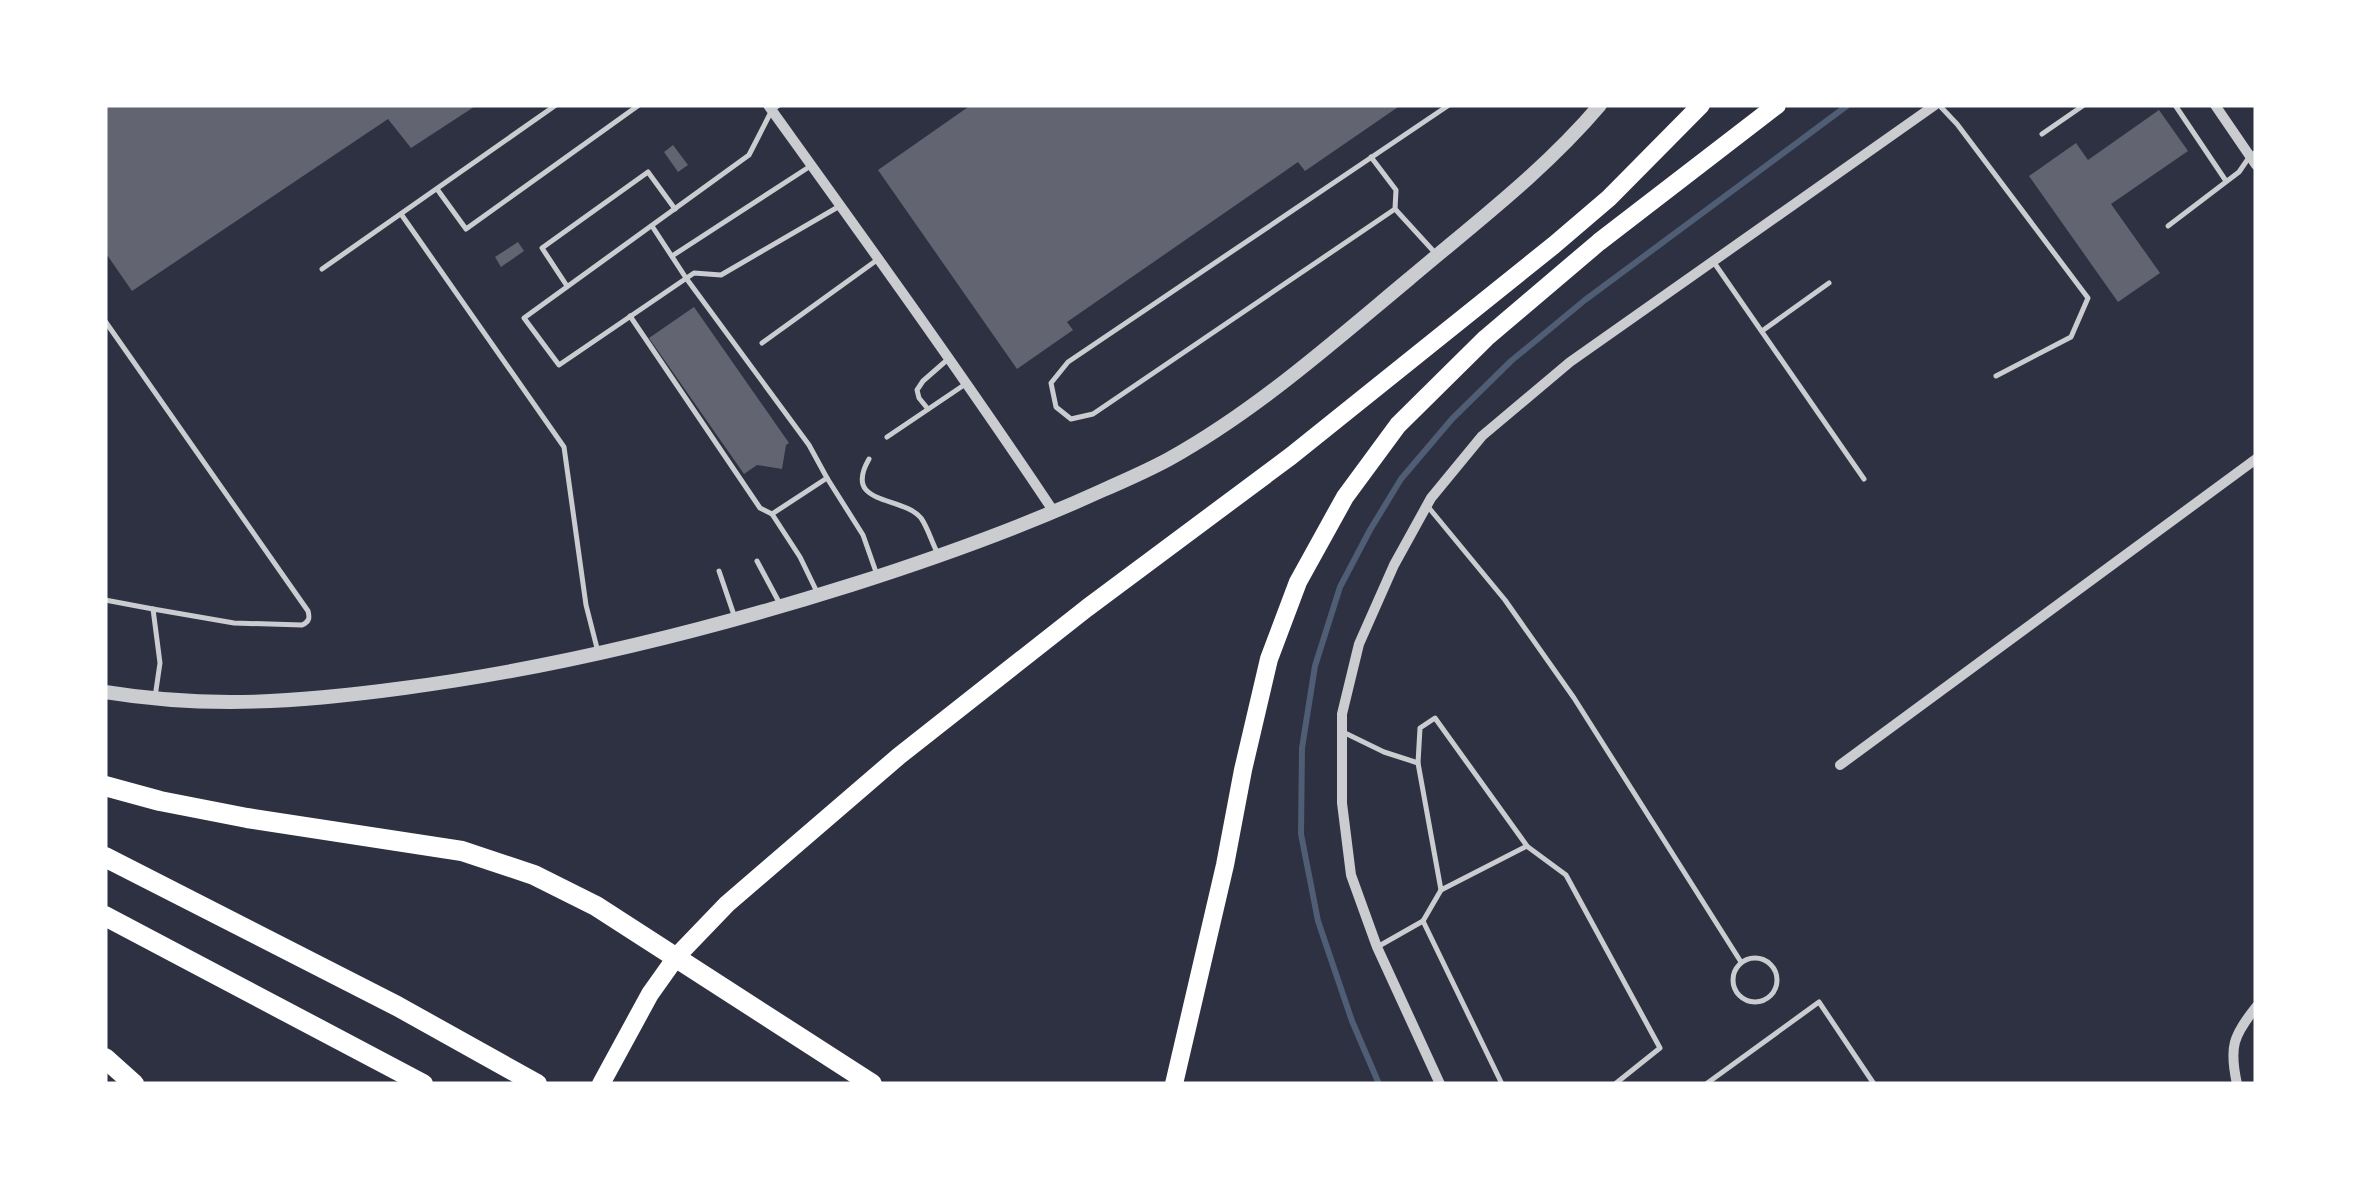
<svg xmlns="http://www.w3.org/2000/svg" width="2361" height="1189" viewBox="0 0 2361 1189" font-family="Karla,sans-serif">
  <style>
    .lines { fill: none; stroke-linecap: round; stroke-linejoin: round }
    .stream { stroke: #4f5d75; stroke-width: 6 }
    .building { fill: #626471 }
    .service { stroke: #caccd0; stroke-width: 5 }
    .minor { stroke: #caccd0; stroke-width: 10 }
    .tertiary { stroke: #caccd0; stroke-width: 14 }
    .trunk { stroke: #fff; stroke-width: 18 }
    .motorway { stroke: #fff; stroke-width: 20 }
  </style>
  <rect width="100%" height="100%" fill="#2d3142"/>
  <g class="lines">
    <path class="stream" d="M1379,1084L1352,1021L1318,921L1301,834L1302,748L1315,666L1340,587L1370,530L1401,479L1452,419L1511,361L1585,300L1848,105"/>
  </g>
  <g class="building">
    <path d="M105,105H477L411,148L388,119L132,291L105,252Z"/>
    <path d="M971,105H1401L1305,171L1298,162L1067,322L1073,330L1017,369L878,170Z"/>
    <path d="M2159,110L2188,151L2111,204L2160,273L2118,302L2029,176L2076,143L2088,160Z"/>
    <path d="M673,145L688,165L678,172L664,152Z"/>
    <path d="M518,242L524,251L501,267L495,257Z"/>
    <path d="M694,307L789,443L786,445L782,469L757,465L744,474L649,338Z"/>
  </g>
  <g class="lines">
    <g class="service">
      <path d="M779,105L772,110L749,155L524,318L559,365L694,273L721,275L838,207"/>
      <path d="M1939,105L1957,124L2088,298L2071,337L1996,376"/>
      <path d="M2175,105L2226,181"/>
      <path d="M2042,134L2084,105"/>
      <path d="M1371,157L1396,190L1395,209L1093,414L1071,419L1056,407L1051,383L1068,362L1449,105"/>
      <path d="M437,189L466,229L639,105"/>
      <path d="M1395,209L1437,255"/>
      <path d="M401,214L564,447L586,605L598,652"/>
      <path d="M652,226L686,278L809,445L827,478"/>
      <path d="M2168,226L2239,172L2250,156L2256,152"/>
      <path d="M672,256L809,167"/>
      <path d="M1715,264L1864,479"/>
      <path d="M322,269L556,105"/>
      <path d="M567,286L542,248L648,172L675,209"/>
      <path d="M630,316L760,508L772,514"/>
      <path d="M105,321L308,611C310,618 309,622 302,625L234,623L153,609L160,663L155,697"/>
      <path d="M1762,331L1829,283"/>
      <path d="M762,343L877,260"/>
      <path d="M928,409L919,398L917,390L923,381L947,360"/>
      <path d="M887,437L967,383"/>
      <path d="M869,459C842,506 902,495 921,518C928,528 932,543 938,554"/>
      <path d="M1429,508L1505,600L1574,698L1741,962"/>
      <path d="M757,561L780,604"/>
      <path d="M719,571L734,615"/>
      <path d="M817,592L800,557L772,514L827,478L863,535L876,572"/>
      <path d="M105,600L153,609"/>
      <path d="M1345,733L1384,752L1418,763L1441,890L1423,921"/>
      <path d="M1418,763L1420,728L1435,718L1527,846L1441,890"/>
      <path d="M1528,847L1566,875L1660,1048L1615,1084"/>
      <path d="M1379,946L1423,921L1502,1084"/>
      <circle cx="1755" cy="980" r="22"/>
      <path d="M1706,1084L1819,1002L1874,1084"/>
    </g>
    <g class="minor">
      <path d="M768,105C865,240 962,374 1054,512"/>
      <path d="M2215,105L2256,165"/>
      <path d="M1840,765L2256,459"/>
      <path d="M1440,1084L1377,947L1351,875L1342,803V714L1359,644L1394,565L1431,498L1482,436L1570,362L1935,105"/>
      <path d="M2237,1084C2229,1047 2233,1036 2256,1007"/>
    </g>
    <path class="tertiary" d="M105,692C209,709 300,702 404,688C556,668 705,631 851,585C936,558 1020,528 1101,491C1124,481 1147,471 1169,459C1257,410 1332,343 1409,279C1475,223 1544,171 1600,105"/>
    <g class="trunk">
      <path d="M601,1084L650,994L677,956L727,904L899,756L1087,608L1291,456L1554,245L1609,198L1701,105"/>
      <path d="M1174,1084L1225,865L1243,770L1269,659L1298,582L1345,497L1398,425L1486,338L1599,242L1777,105"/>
    </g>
    <g class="motorway">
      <path d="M105,786L160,801L247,818L462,851L534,875L596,906L872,1084"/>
      <path d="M105,857L397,1006L537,1084"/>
      <path d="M105,916L423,1084"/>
      <path d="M105,1058L134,1084"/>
    </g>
  </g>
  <rect width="2361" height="1189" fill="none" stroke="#ffffff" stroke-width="215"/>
</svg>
